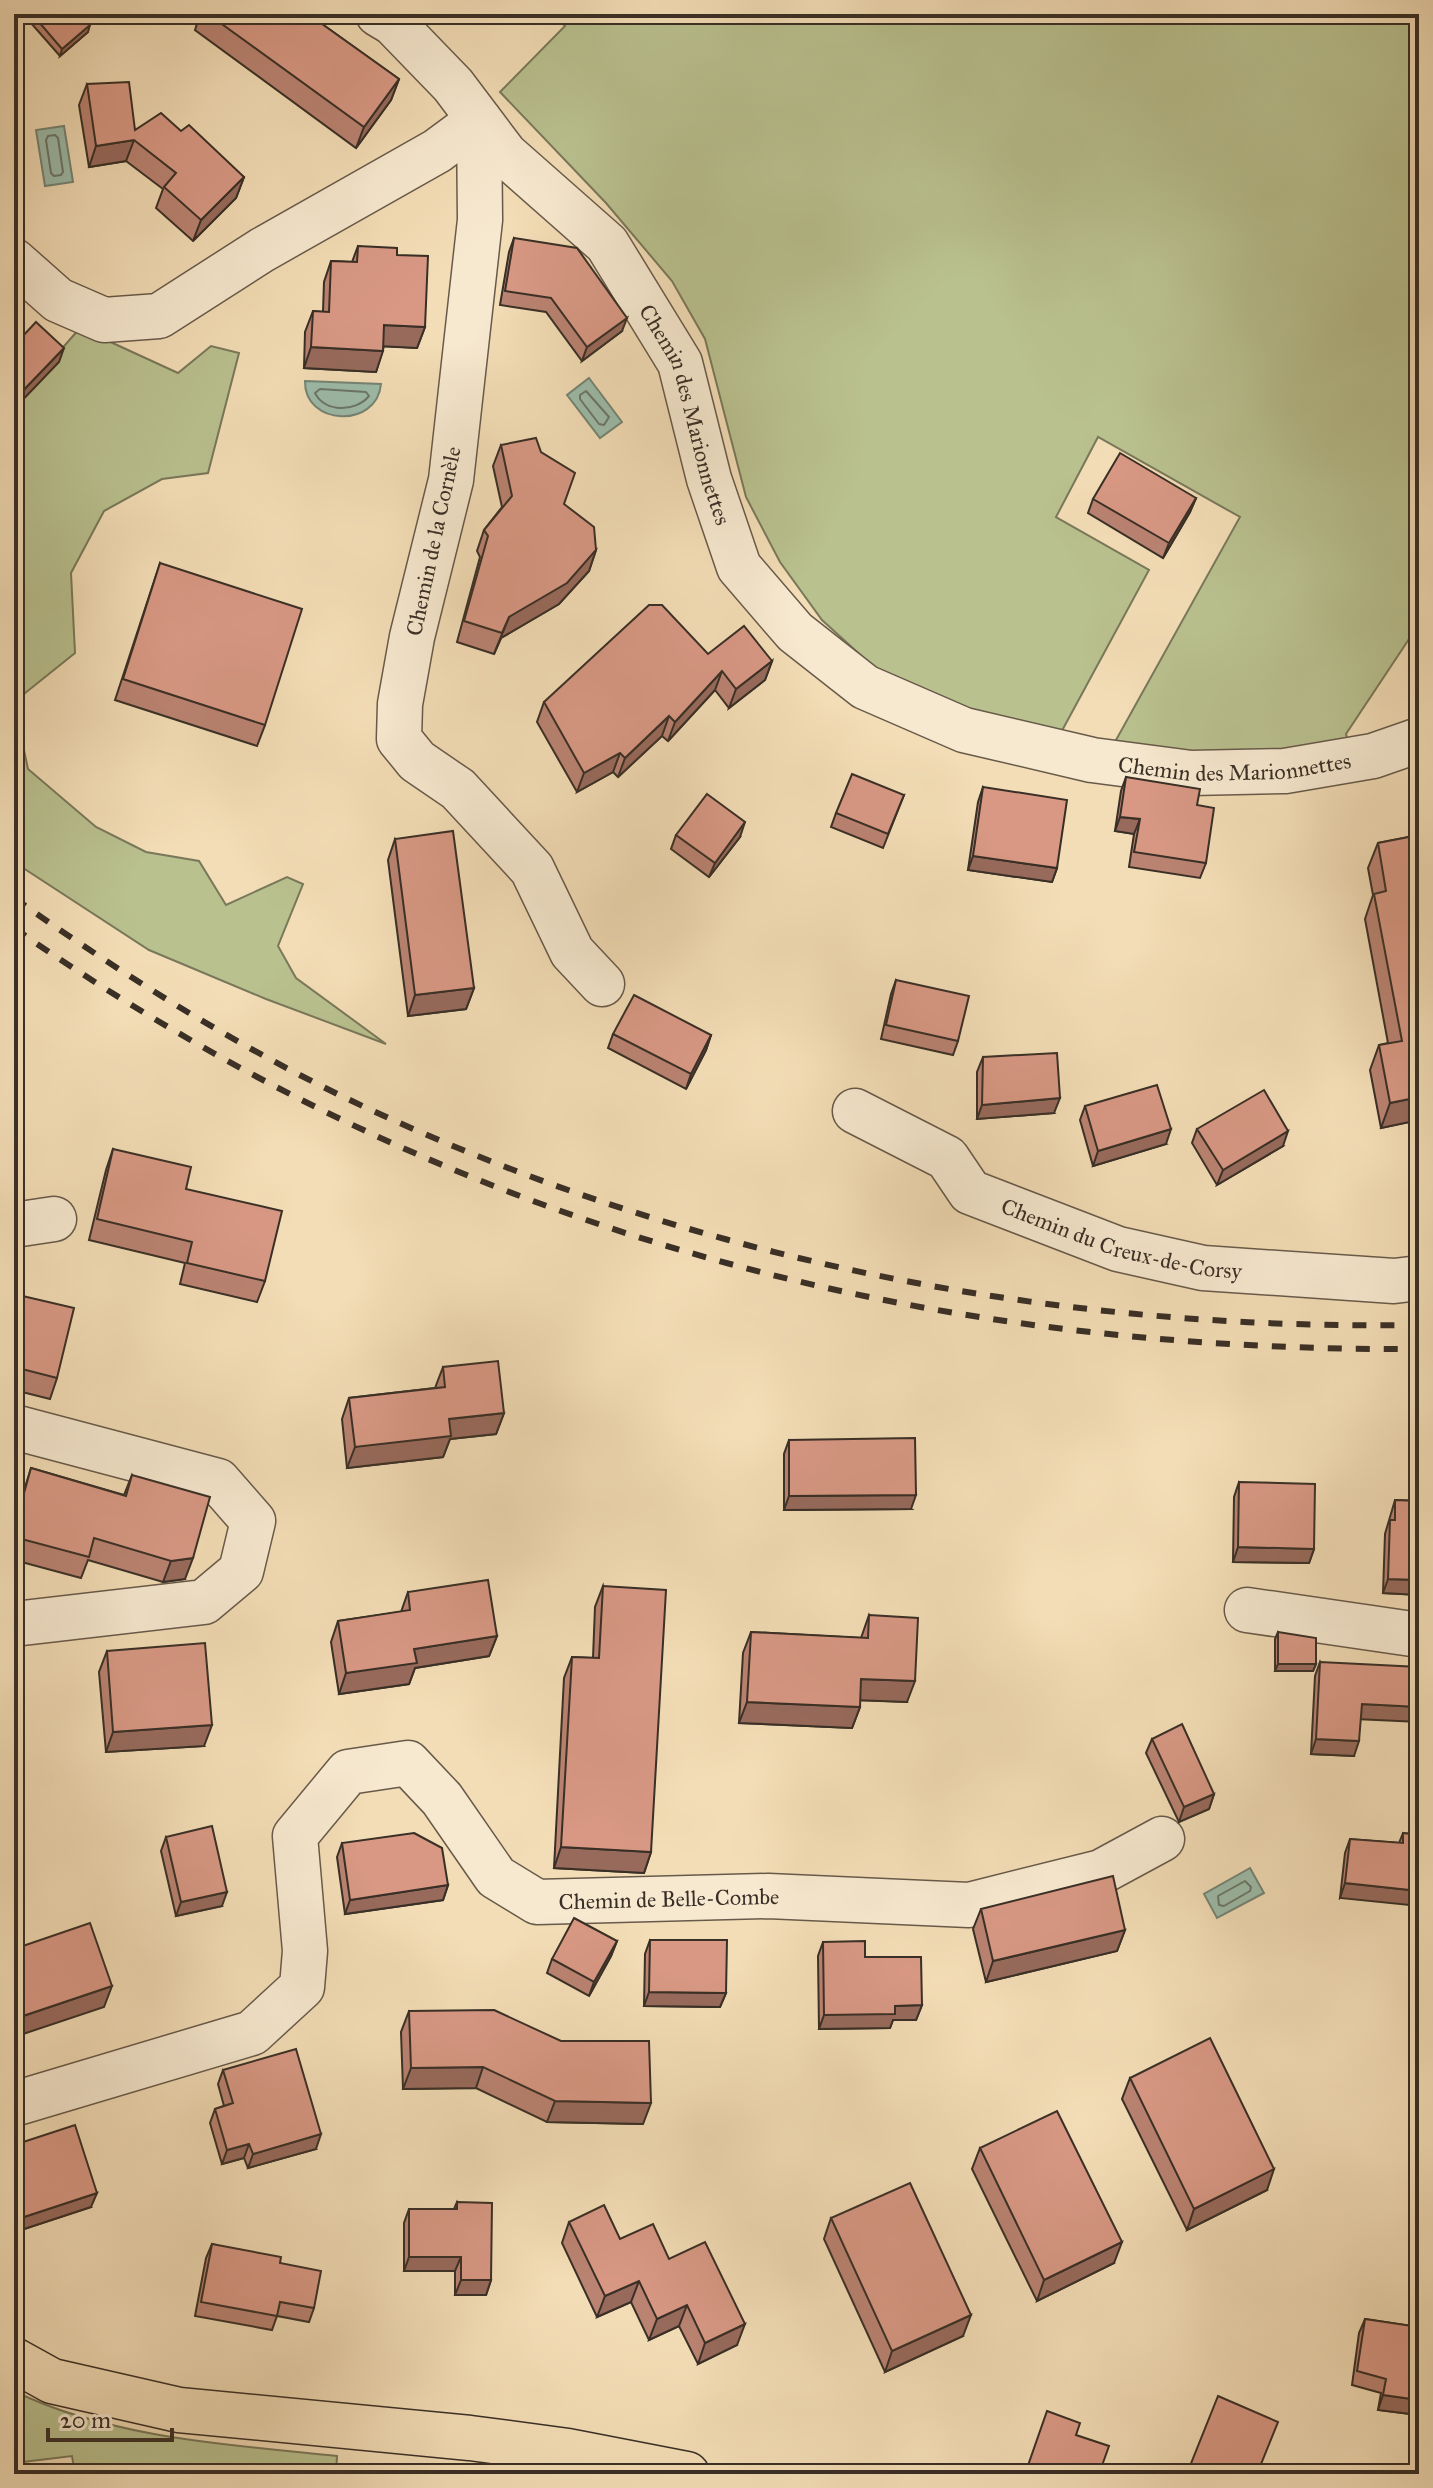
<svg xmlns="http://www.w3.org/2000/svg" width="1433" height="2488" viewBox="0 0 1433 2488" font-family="'IM FELL Great Primer',serif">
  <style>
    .green { fill: #b9c18f; stroke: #79785a; stroke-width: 2 }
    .water { fill: #9cbcaa; stroke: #748475; stroke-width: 2 }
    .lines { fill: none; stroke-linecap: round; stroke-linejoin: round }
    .shore { stroke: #6a7668; stroke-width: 2 }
    .minor-casing { stroke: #685a4a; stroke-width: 47 }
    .major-casing { stroke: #392f26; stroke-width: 47 }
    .minor { stroke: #f7e9d0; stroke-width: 44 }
    .major { stroke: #f3ddb6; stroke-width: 44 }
    .rail { stroke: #392f26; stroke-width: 6; stroke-dasharray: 14 14; stroke-linecap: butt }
    .wall { fill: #ba8372; stroke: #392f26; stroke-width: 2 }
    .shaded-wall { fill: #976a5c; stroke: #392f26; stroke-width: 2 }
    .building { fill: #d89884; stroke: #392f26; stroke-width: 2 }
    .labels { text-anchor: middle; stroke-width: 6; stroke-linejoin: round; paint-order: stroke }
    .street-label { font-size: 22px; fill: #392f26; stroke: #f7e9d0 }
  </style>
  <rect width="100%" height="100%" fill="#f3ddb6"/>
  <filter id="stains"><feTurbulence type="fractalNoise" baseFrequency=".0025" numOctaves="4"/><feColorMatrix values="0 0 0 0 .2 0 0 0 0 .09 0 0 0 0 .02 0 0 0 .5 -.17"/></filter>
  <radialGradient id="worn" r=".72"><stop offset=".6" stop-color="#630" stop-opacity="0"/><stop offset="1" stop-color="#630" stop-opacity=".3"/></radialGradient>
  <g class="green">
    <path d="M553,14H1419V624L1346,734L1350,747L1280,754L1111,749L1240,517L1098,437L1056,517L1149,570L1058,738L992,722L878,671L822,620L780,562L746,497L705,339L672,281L606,203L500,92L565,26Z"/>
    <path d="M80,328L178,373L211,346L239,353L208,473L162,479L104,511L71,573L75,653L14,702V403Z"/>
    <path d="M14,703L28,769L96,827L146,852L199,861L226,905L287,877L303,884L278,946L296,978L386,1044L266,999L149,950L14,862Z"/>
    <path d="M14,2391C110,2438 231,2445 337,2456L336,2474H75L72,2456L14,2463Z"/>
  </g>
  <g class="water">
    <path d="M64,126L73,182L45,186L36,130Z"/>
    <path d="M589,378L622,422L600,438L567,395Z"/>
    <path d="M305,381L381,384C377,429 304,426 305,381Z"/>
    <path d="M1250,1868L1264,1893L1217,1918L1204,1894Z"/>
  </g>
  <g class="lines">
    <g class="shore">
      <path d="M55,135L58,138L63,172L61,175L54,176L51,173L46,140L48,136Z"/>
      <path d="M320,389L366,392L369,396C356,412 325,413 315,393Z"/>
      <path d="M586,391L609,417L604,425L599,424L580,399V395Z"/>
      <path d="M1245,1881L1251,1887L1250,1891L1224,1906L1219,1905L1218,1896Z"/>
    </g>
    <defs>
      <g id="minor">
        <path id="s1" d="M378,14L393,23L453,85L505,154L607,244L680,363L709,479L739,567L795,632L865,687L964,730L1092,760L1191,773L1285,771L1373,756L1419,740"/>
        <path d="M479,120L480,220L451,480L412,637L400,704L399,739L417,761L458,789L532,869L572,952L602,984"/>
        <path d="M14,261L58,300L104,320L159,316L262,250L437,151L479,120"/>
        <path id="s2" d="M855,1111L947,1158L970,1192L1118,1249L1203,1268L1394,1281L1419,1278"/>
        <path d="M14,1225L54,1219"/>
        <path d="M14,1427L218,1481L253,1521L241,1571L204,1602L14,1624"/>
        <path d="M1247,1610L1419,1635"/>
        <path id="s3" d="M14,2104L252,2033L302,1987L305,1951L295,1836L348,1772L408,1763L442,1799L496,1877L537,1902L768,1896L969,1905L1101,1872L1162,1839"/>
      </g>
      <path id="major" d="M14,2360L52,2381L179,2410L470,2438L568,2451L687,2474"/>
    </defs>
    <use href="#minor" class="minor-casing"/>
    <use href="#major" class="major-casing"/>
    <use href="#minor" class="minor"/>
    <use href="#major" class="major"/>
    <g class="rail">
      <path d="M14,898C130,980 252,1056 382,1115C706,1263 1064,1331 1419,1325"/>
      <path d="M14,928C439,1224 904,1352 1419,1349"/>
    </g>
  </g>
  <g class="wall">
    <path d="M23,14H81L88,32L60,56Z"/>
    <path d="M200,14H308L399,79L391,100L356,148L195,30Z"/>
    <path d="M87,84L135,130L181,131L244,177L236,198L193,241L156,208L163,189L126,161L89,167L79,105Z"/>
    <path d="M514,238L622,331L582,361L546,312L500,305L509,252Z"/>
    <path d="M358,246L397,255L425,327L417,348L384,346L376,372L304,368L305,332L313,311L323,312L324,282L331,261L352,262Z"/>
    <path d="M501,445L564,504L596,550L589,571L559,604L501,638L494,654L457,642L480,557L477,551L484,530L502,507L493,466Z"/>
    <path d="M1196,498L1190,512L1163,558L1088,513L1093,499Z"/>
    <path d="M160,563L265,725L257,746L115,700Z"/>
    <path d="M708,654L772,661L765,680L729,708L715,690L668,741L662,736L618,777L613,772L577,792L537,722L544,702Z"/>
    <path d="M1126,777L1197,805L1206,863L1200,878L1129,867L1134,834L1115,831L1121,791Z"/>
    <path d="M983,787L1057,868L1052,882L968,870L978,802Z"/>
    <path d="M904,795L883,848L831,827L836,813Z"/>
    <path d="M676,835L740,837L709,877L671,849Z"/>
    <path d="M1419,835V1120L1381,1128L1370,1070L1379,1045L1388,1043L1365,919L1373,895L1368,868L1378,843Z"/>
    <path d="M395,839L474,988L466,1009L408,1016L388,860Z"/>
    <path d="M896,980L958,1041L953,1055L881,1039L891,994Z"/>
    <path d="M613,1034L711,1035L706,1050L686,1089L608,1048Z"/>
    <path d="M983,1057L1054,1113L977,1119V1072Z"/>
    <path d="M1085,1106L1166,1144L1093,1166L1080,1120Z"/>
    <path d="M1197,1129L1283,1146L1217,1185L1192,1143Z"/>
    <path d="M113,1149L186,1189L265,1281L257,1302L180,1284L185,1263L89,1240L106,1170Z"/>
    <path d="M14,1294L57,1378L50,1399L14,1390Z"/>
    <path d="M443,1367L504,1413L496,1434L450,1439L443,1457L347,1468L342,1419L349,1398L435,1388Z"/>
    <path d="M789,1440L911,1509L784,1510V1454Z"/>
    <path d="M31,1468L124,1495L132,1475L185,1579L163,1582L88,1560L81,1578L14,1560V1523Z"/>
    <path d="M1239,1482L1314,1549L1309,1563L1233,1562L1234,1497Z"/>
    <path d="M1395,1500L1419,1501V1595L1383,1593L1385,1534Z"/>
    <path d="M603,1586L651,1852L644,1873L554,1868L564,1678L572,1657L593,1658L595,1607Z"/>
    <path d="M408,1592L497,1636L489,1656L415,1668L409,1684L339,1694L331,1642L338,1621L401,1612Z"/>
    <path d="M869,1615L907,1702L860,1700V1707L852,1728L739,1723L743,1653L751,1632L861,1638Z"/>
    <path d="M1278,1632L1316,1664L1313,1671H1275V1639Z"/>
    <path d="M107,1651L204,1746L106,1752L99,1672Z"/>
    <path d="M1320,1662L1354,1756L1311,1754L1315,1676Z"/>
    <path d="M1152,1739L1214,1794L1209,1809L1179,1822L1146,1753Z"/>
    <path d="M1403,1833L1419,1835L1340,1898L1345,1853L1350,1839L1399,1843Z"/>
    <path d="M166,1837L222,1906L176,1916L161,1851Z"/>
    <path d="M342,1843L448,1885L443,1900L345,1914L337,1857Z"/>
    <path d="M981,1909L1125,1930L1117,1951L986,1982L973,1929Z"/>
    <path d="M650,1940L726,1993L720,2007L644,2006L645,1954Z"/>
    <path d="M617,1941L611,1956L589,1996L547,1973L552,1959Z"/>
    <path d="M823,1942L865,1957L922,2005L916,2020H893L890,2028L819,2029L818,1956Z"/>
    <path d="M409,2011L643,2124L547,2122L476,2088L403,2089L401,2032Z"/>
    <path d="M223,2070L316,2149L248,2168L244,2158L222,2164L210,2123L215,2109L224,2106L218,2084Z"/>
    <path d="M1130,2078L1267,2190L1187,2230L1122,2099Z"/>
    <path d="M14,2145L91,2207L18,2231L14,2217Z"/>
    <path d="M980,2148L1114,2263L1037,2301L972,2169Z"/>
    <path d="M457,2202L491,2280L486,2295H455V2271H404V2223L409,2209H454Z"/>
    <path d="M831,2218L963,2336L885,2372L824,2239Z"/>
    <path d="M569,2222L620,2239L669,2259L737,2345L698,2364L679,2326L649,2340L631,2302L597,2317L562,2243Z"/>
    <path d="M212,2244L280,2263L314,2308L309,2322L277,2316L272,2330L195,2316L206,2258Z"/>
    <path d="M1365,2319L1419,2327V2415L1378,2410L1381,2393L1352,2385L1359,2333Z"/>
  </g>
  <g class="shaded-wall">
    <path d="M90,25L88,32L60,56L62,49Z"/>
    <path d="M399,79L391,100L356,148L364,127Z"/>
    <path d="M134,140L126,161L89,167L96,146Z"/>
    <path d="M244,177L236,198L193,241L201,220Z"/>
    <path d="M627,318L622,331L582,361L587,347Z"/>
    <path d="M384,325L425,327L417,348L377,346Z"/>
    <path d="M311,347L383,351L376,372L304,368Z"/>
    <path d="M64,348L59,362L14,409V400Z"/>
    <path d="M1196,498L1190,512L1163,558L1169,543Z"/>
    <path d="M596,550L589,571L559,604L501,638L494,654L509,617Z"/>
    <path d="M772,661L765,680L729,708L736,689Z"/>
    <path d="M722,671L715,690L668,741L675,722Z"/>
    <path d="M669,716L662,736L618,777L625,758Z"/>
    <path d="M620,753L613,772L577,792L584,773Z"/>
    <path d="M1120,817L1140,819L1134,834L1115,831Z"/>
    <path d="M745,822L740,837L709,877L715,863Z"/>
    <path d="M973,856L1057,868L1052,882L968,870Z"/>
    <path d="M474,988L466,1009L408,1016L415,995Z"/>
    <path d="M711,1035L706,1050L686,1089L691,1074Z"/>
    <path d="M1419,1097V1120L1381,1128L1390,1103Z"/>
    <path d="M1060,1098L1054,1113L977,1119L982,1105Z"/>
    <path d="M1171,1129L1166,1144L1093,1166L1098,1151Z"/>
    <path d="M1288,1131L1283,1146L1217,1185L1223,1170Z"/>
    <path d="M504,1413L496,1434L450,1439L443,1457L347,1468L355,1447L449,1419Z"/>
    <path d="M916,1495L911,1509L784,1510L789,1496Z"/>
    <path d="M1238,1547L1314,1549L1309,1563L1233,1562Z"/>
    <path d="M193,1558L185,1579L163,1582L171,1561Z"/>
    <path d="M1388,1579L1419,1580V1595L1383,1593Z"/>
    <path d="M497,1636L489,1656L415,1668L409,1684L339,1694L346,1673L414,1649Z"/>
    <path d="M1278,1664H1316L1313,1671H1275Z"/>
    <path d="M861,1679L915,1681L907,1702L853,1700Z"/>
    <path d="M747,1702L860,1707L852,1728L739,1723Z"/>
    <path d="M1362,1704L1419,1707V1722L1356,1719Z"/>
    <path d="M212,1725L204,1746L106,1752L113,1732Z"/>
    <path d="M1316,1739L1359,1741L1354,1756L1311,1754Z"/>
    <path d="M1214,1794L1209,1809L1179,1822L1184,1807Z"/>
    <path d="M561,1847L651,1852L644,1873L554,1868Z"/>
    <path d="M1345,1883L1419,1891V1906L1340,1898Z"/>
    <path d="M448,1885L443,1900L345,1914L350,1900Z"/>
    <path d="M227,1892L222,1906L176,1916L181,1902Z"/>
    <path d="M1125,1930L1117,1951L986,1982L993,1961Z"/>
    <path d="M617,1941L611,1956L589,1996L594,1982Z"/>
    <path d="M112,1986L104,2007L14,2037V2019Z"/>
    <path d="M649,1992L726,1993L720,2007L644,2006Z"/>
    <path d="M922,2005L916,2020H893L890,2028L819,2029L824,2015L895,2006Z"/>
    <path d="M483,2067L476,2088L403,2089L411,2068Z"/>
    <path d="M555,2101L651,2103L643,2124L547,2122Z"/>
    <path d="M321,2134L316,2149L248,2168L253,2154Z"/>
    <path d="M249,2144L244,2158L222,2164L227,2150Z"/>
    <path d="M1274,2169L1267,2190L1187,2230L1194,2209Z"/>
    <path d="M97,2193L91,2207L18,2231L24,2217Z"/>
    <path d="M1122,2242L1114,2263L1037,2301L1044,2280Z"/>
    <path d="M409,2257H461L455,2271H404Z"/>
    <path d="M461,2280H491L486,2295H455Z"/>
    <path d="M639,2281L631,2302L597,2317L605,2296Z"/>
    <path d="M687,2305L679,2326L649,2340L657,2319Z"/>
    <path d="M971,2315L963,2336L885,2372L892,2351Z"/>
    <path d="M745,2324L737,2345L698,2364L705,2343Z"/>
    <path d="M1383,2395L1419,2400V2415L1378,2410Z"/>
  </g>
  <g class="building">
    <path d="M32,14H81L90,25L62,49Z"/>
    <path d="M208,14H308L399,79L364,127Z"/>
    <path d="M129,82L135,130L161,113L181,131L189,125L244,177L201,220L164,187L176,173L134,140L96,146L87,84Z"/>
    <path d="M514,238L577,248L627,318L587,347L551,298L505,291Z"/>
    <path d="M358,246L397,248V255L428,256L425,327L384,325L383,351L311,347L313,311L329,312L331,261L357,262Z"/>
    <path d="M36,322L64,348L14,400V331L21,338Z"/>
    <path d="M536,438L541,452L575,473L564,504L594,527L596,550L567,583L509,617L502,633L464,621L488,536L484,530L512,496L501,445Z"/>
    <path d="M1120,453L1196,498L1169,543L1093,499Z"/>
    <path d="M160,563L302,609L265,725L123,679Z"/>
    <path d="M649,605H662L708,654L744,626L772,661L736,689L722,671L675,722L669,716L625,758L620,753L584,773L544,702Z"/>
    <path d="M852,774L904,795L888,834L836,813Z"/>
    <path d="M1126,777L1200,789L1197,805L1214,808L1206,863L1134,852L1140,819L1120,817Z"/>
    <path d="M983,787L1067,800L1057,868L973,856Z"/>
    <path d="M707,794L745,822L715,863L676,835Z"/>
    <path d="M453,831L474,988L415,995L395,839Z"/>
    <path d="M1419,835V1097L1390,1103L1379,1045L1402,1041L1374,894L1386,891L1378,843Z"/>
    <path d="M896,980L969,996L958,1041L886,1025Z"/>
    <path d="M634,995L711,1035L691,1074L613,1034Z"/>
    <path d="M1057,1053L1060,1098L982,1105L983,1057Z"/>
    <path d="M1157,1085L1171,1129L1098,1151L1085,1106Z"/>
    <path d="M1264,1090L1288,1131L1223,1170L1197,1129Z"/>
    <path d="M113,1149L191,1167L186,1189L282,1211L265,1281L187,1263L192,1242L97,1219Z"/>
    <path d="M14,1294L74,1308L57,1378L14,1367Z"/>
    <path d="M498,1361L504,1413L449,1419L451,1436L355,1447L349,1398L445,1387L443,1367Z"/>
    <path d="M915,1438L916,1495L789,1496V1440Z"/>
    <path d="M31,1468L126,1496L132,1475L210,1497L193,1558L171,1561L94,1538L89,1557L14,1537V1529Z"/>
    <path d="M1239,1482L1315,1484L1314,1549L1238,1547Z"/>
    <path d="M1395,1500L1419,1501V1580L1388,1579L1390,1520H1395Z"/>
    <path d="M488,1580L497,1636L414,1649L417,1663L346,1673L338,1621L410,1610L408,1592Z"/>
    <path d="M603,1586L666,1590L651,1852L561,1847L572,1657L599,1658Z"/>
    <path d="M869,1615L918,1618L915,1681L861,1679L860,1707L747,1702L751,1632L868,1638Z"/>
    <path d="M1278,1632L1316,1638V1664H1278Z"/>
    <path d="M205,1643L212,1725L113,1732L107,1651Z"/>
    <path d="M1320,1662L1419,1667V1707L1362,1704L1359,1741L1316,1739Z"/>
    <path d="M1182,1724L1214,1794L1184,1807L1152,1739Z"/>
    <path d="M212,1826L227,1892L181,1902L166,1837Z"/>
    <path d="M414,1833L442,1848L448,1885L350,1900L342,1843Z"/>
    <path d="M1403,1833L1419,1835V1891L1345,1883L1350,1839L1403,1843Z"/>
    <path d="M1113,1876L1125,1930L993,1961L981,1909Z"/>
    <path d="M574,1918L617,1941L594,1982L552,1959Z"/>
    <path d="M90,1923L112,1986L14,2019V1949Z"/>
    <path d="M650,1940H727L726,1993L649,1992Z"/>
    <path d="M865,1941V1957H921L922,2005L895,2006V2014L824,2015L823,1942Z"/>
    <path d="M494,2010L561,2041H649L651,2103L555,2101L483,2067L411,2068L409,2011Z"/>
    <path d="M1210,2038L1274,2169L1194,2209L1130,2078Z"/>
    <path d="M296,2049L321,2134L253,2154L249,2144L227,2150L215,2109L233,2103L223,2070Z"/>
    <path d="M1057,2111L1122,2242L1044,2280L980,2148Z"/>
    <path d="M75,2125L97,2193L24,2217L14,2187V2145Z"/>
    <path d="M910,2183L971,2315L892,2351L831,2218Z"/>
    <path d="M457,2202L492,2203L491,2280H461V2257H409V2209H457Z"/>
    <path d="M604,2205L620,2239L653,2224L669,2259L705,2242L745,2324L705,2343L687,2305L657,2319L639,2281L605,2296L569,2222Z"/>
    <path d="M212,2244L281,2257L280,2263L321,2271L314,2308L280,2302L277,2316L201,2302Z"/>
    <path d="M1365,2319L1419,2327V2400L1383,2395L1386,2379L1357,2371Z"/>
    <path d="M1218,2396L1278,2422L1257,2474H1195L1188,2471Z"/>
    <path d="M1047,2411L1080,2423L1076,2435L1109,2446L1099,2474H1025Z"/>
  </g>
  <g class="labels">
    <g class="street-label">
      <text dy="8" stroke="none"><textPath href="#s1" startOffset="516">Chemin des Marionnettes</textPath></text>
      <text transform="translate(433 541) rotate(-78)" y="8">Chemin de la Cornèle</text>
      <text dy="8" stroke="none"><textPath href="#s1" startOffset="1236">Chemin des Marionnettes</textPath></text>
      <text dy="8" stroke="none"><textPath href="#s2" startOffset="304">Chemin du Creux-de-Corsy</textPath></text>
      <text dy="8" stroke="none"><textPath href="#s3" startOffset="936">Chemin de Belle-Combe</textPath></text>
    </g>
  </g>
  <rect width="1433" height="2488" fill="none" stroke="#f3ddb6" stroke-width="48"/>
  <rect x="16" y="16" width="1401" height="2456" fill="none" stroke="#392f26" stroke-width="4"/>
  <rect x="24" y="24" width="1385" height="2440" fill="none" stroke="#392f26" stroke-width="2"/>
  <path d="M48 2428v12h124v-12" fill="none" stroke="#392f26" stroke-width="4"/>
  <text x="60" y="2428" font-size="24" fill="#392f26" stroke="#f7e9d0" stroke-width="6" paint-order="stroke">20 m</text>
  <rect width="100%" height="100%" filter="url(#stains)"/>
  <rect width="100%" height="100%" fill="url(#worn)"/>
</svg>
